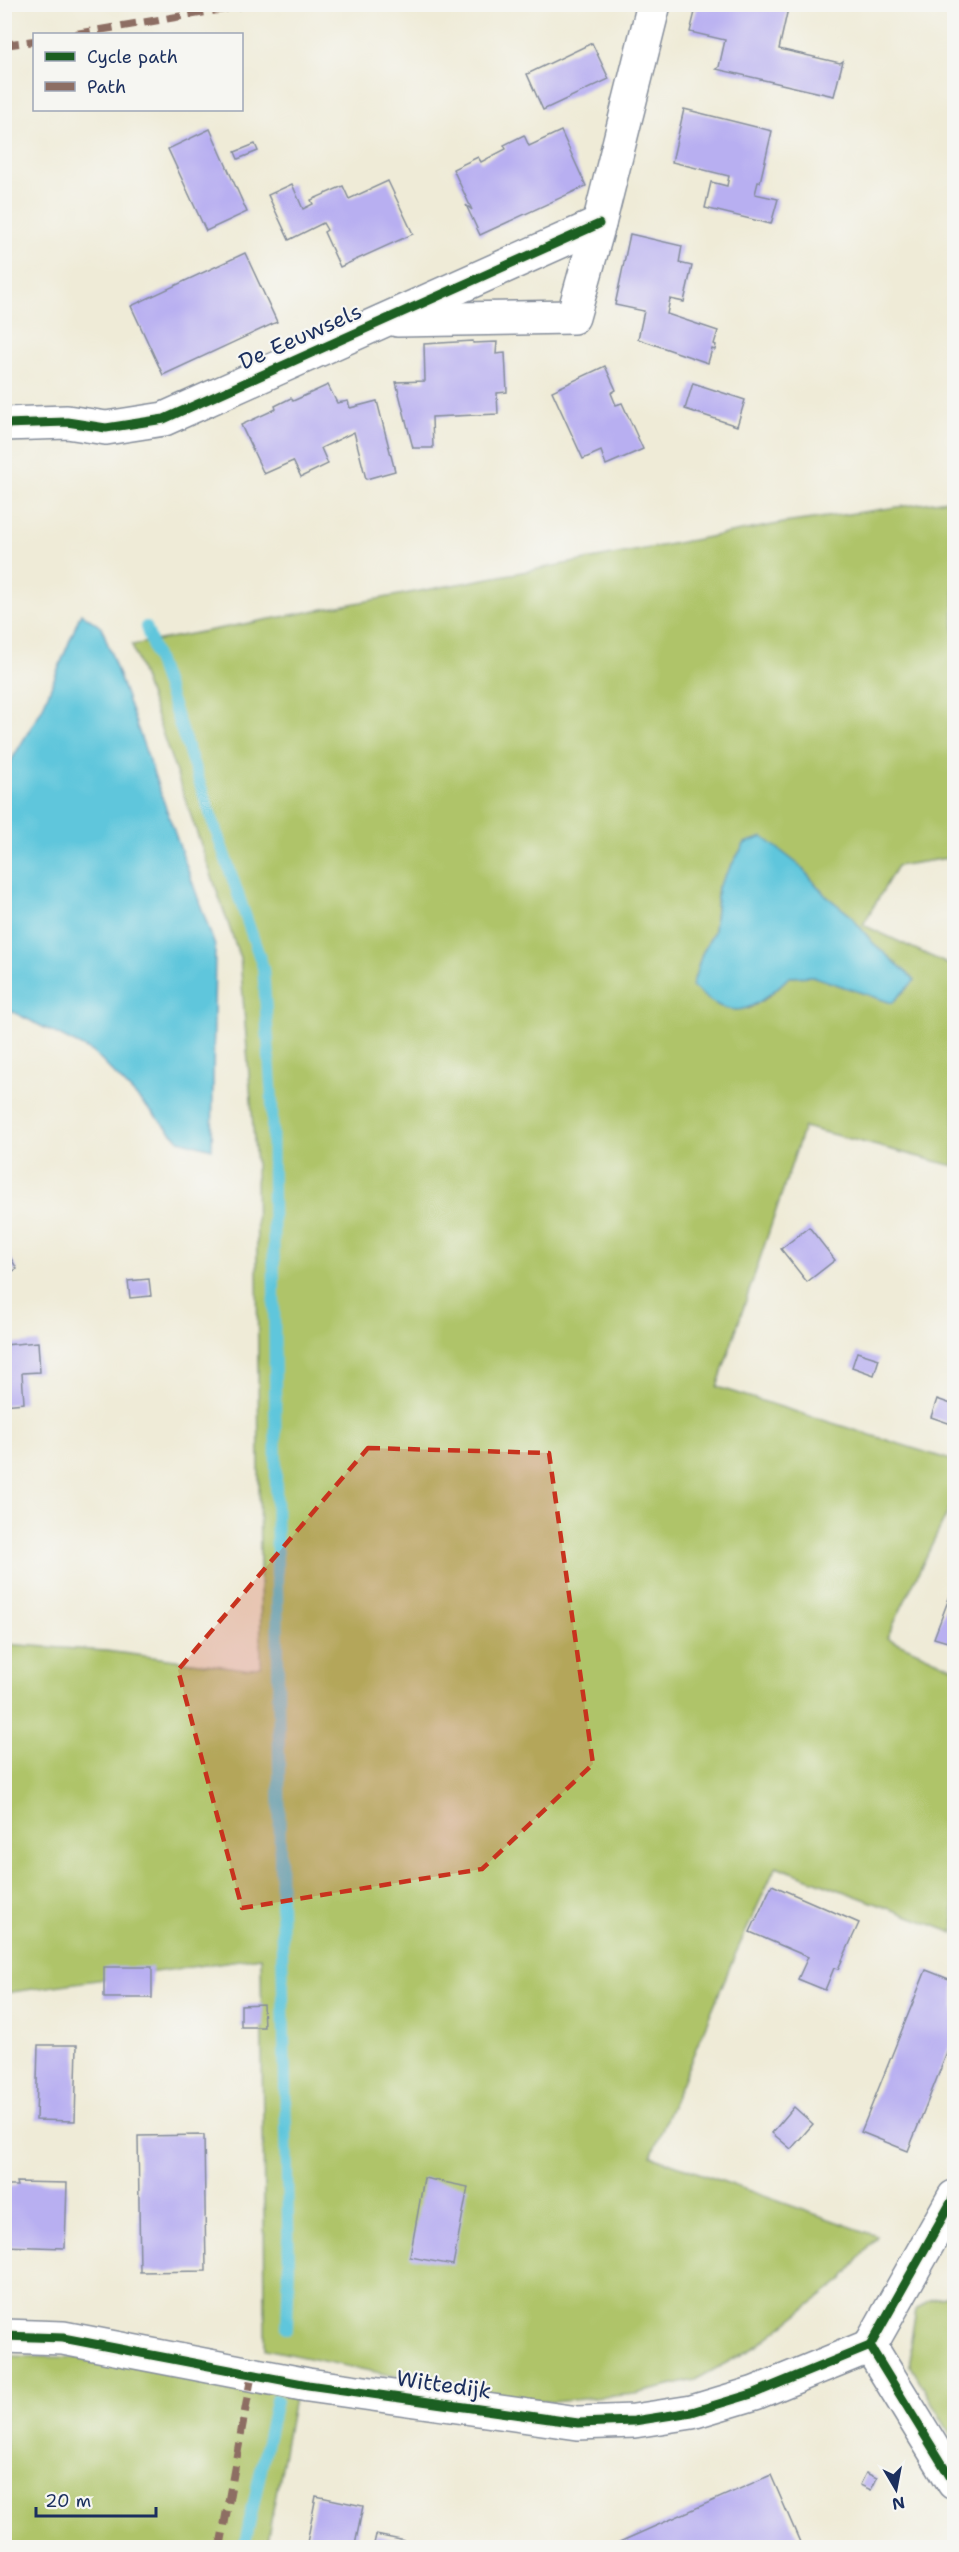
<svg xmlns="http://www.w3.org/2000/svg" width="959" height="2552" viewBox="0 0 959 2552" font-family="'Shantell Sans',sans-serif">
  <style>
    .green { fill: #afc469; stroke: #657a64; stroke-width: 1.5; fill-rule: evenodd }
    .water { fill: #5fc6dc; stroke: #3d7a9d; stroke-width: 1.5 }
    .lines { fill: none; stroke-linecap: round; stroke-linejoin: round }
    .stream { stroke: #5fc6dc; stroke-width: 12 }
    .building { fill: #b8aff1 }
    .minor-casing { stroke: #858d9a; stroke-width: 36 }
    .minor { stroke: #fff; stroke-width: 33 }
    .quiet { stroke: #8d6e63; stroke-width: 8; stroke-dasharray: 15 8; stroke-linecap: butt }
    .cycleway-casing { stroke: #f6f6f2; stroke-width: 13 }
    .cycleway { stroke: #1b5e20; stroke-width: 9 }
    .marked { fill: #c8321e; fill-opacity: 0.2; stroke: #c8321e; stroke-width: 4.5; stroke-dasharray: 12 8; stroke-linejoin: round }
    .labels { text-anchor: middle; stroke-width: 4.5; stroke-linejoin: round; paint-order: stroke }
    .street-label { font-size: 22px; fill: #1b2f5e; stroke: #f6f6f2 }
  </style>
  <rect width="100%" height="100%" fill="#f6f6f2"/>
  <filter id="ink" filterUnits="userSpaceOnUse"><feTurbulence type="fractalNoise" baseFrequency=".0167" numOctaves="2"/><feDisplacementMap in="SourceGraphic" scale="12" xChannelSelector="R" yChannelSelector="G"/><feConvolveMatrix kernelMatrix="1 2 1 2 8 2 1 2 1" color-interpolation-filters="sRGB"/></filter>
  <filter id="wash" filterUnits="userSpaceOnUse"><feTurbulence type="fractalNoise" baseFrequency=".008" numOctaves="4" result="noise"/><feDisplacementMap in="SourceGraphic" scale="24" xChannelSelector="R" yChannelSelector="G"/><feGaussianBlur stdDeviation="1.35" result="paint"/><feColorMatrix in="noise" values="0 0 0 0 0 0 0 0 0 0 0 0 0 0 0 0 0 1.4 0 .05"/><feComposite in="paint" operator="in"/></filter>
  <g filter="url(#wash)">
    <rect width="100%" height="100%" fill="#efebd7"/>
    <g class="green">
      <path d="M954,499V857L897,866L863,925L954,967V1166L804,1127L717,1387L954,1461V1499L887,1638L954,1668V1933L776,1866L735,1955L651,2156L877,2236L843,2279L757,2346L695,2380L635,2394L552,2402L480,2394L265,2349C265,2218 262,2088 261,1957L5,1993L4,1644L106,1651L245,1669L261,1666L256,1166L240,958L132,645L784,523ZM799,865L825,895L850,915L873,943L915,980L892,1003L812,976L789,977L767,998L748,1009L702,954L714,931L718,887Z"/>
      <path d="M948,2295L954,2297V2441L911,2366L910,2345L916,2310L929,2300Z"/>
      <path d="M5,2356L92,2358L296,2388L266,2547L5,2548Z"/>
    </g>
    <g class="water">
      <path d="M81,613L102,628L215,946L212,1149L179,1140L93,1052L5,1008V771L42,709Z"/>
      <path d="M763,837L799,865L825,895L850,915L873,943L915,980L892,1003L812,976L789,977C752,1012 733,1025 692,986L702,954L714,931L718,887L745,843Z"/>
    </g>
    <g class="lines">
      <g class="stream">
        <path d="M146,627L263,967L272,1100L280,1857L289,2266L287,2328"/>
        <path d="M244,2548L276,2400"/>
      </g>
    </g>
    <g id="blocks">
      <g class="building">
        <path d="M697,4H789L779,49L840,63L843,61L834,96L716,69L719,67L725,40L690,32Z"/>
        <path d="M592,43L609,79L543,110L527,74Z"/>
        <path d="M684,109L772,131L760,182H758L755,194L778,199L771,224L705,208L711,182L727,186L729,176L672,162Z"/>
        <path d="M210,129L247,212L206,231L168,149Z"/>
        <path d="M561,131L586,186L480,235L466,205L472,210L453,169L478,157L481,162L506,149L504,145L524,135L529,146Z"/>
        <path d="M255,144L258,151L238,159L235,152Z"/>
        <path d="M388,181L413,234L340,267L324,232L327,230L323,223L289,240L268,195L292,184L303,209L313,204L311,200L343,186L349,199Z"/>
        <path d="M630,234L682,246L679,263L692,266L684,302L670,299L667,314L718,331L714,344L716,345L715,350L712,349L708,363L638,339L644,311L615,305Z"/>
        <path d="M245,253L277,322L163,375L131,306Z"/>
        <path d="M473,341V343L497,342L496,354L505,353L507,392L497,393L498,414L432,417L433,448H413L396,382L425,381L424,344Z"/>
        <path d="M605,366L616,390L611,393L616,405L622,403L643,449L606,465L601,451L583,459L552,391Z"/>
        <path d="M693,383L745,400L737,426L685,409Z"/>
        <path d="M328,385L337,403L348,401L350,408L377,401L395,471L366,479L354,432L321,448L328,464L301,477L293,461L264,474L241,425L276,409L275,406L291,398L293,401Z"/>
        <path d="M809,1227L835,1260L807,1282L781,1249Z"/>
        <path d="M4,1246L17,1269L4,1276Z"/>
        <path d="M149,1279L151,1296L130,1298L128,1281Z"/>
        <path d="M38,1342L40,1372L22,1373L24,1403L4,1405V1345Z"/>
        <path d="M857,1352L879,1359L874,1375L852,1367Z"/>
        <path d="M937,1399L954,1405V1425L931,1417Z"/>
        <path d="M951,1593L954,1595V1644L934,1638Z"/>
        <path d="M772,1885L859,1923L838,1969L834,1968L825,1990L798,1979L808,1957L750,1932Z"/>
        <rect x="104" y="1967" width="48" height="31"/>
        <path d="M926,1970L954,1981V2035L908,2151L861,2132Z"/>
        <path d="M263,2004L264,2027H241V2005Z"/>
        <path d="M38,2045H77L75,2121L36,2120Z"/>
        <path d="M794,2107L813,2124L791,2149L772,2133Z"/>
        <path d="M204,2135L206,2271L140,2272L138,2136Z"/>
        <path d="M424,2178L468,2187L453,2265L410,2257Z"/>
        <path d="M16,2182L67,2183L65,2248L4,2246V2186H17Z"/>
        <path d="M866,2473L877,2478L871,2490L860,2485Z"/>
        <path d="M771,2475L802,2547L800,2548H606Z"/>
        <path d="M316,2496L363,2506L355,2545L365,2548H306Z"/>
        <path d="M376,2535L416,2543L415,2548H373Z"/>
      </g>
    </g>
  </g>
  <g filter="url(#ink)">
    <use href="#blocks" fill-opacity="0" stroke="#858d9a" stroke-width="1.5"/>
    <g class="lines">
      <defs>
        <g id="minor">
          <path d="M397,320L573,317L599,224L654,4"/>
          <path d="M4,424L67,422L106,428L164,419L599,224"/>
          <path d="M4,2336L63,2338L308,2385L578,2423L634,2421L692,2412L755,2393L870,2346"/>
          <path d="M870,2346L954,2197"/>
          <path d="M870,2346L954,2483"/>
        </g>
      </defs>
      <use href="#minor" class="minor-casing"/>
      <use href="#minor" class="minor"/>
      <g class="quiet">
        <path d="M76,34L253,4"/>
        <path d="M4,45L34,41"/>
        <path d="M220,2548L252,2373"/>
      </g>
      <defs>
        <g id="cycleway">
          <path d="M4,424L67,422L106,428L164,419L599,224"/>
          <path d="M4,2336L63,2338L308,2385L578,2423L634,2421L692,2412L755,2393L870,2346"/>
          <path d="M870,2346L954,2197"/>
          <path d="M870,2346L954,2483"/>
        </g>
      </defs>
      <use href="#cycleway" class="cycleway-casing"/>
      <use href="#cycleway" class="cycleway"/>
    </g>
  </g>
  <path class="marked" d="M368,1448L549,1453L593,1764L482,1869L242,1908L178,1670Z"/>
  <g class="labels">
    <g class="street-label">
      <text transform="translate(300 336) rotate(-24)" y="8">De Eeuwsels</text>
      <text transform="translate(444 2384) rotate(8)" y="8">Wittedijk</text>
    </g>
  </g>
  <rect width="959" height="2552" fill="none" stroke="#f6f6f2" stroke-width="24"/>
  <rect x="33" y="33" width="210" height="78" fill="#f6f6f2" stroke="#9ea6b7" stroke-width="1.5"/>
  <rect x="45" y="52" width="30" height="9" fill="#1b5e20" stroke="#9ea6b7" stroke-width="1.5"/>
  <text x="87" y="63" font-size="18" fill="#1b2f5e">Cycle path</text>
  <rect x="45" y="82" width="30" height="9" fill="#8d6e63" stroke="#9ea6b7" stroke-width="1.5"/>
  <text x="87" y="93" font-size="18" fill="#1b2f5e">Path</text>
  <g transform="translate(896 2489) rotate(170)" stroke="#f6f6f2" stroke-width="4.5" paint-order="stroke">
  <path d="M0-4.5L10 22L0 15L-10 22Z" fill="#1b2f5e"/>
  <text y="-9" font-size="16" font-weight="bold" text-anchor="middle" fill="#1b2f5e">N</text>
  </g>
  <path d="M36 2507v9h120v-9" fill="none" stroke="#1b2f5e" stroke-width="3"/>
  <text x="45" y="2507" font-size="18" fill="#1b2f5e" stroke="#f6f6f2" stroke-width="4.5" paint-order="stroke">20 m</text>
</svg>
